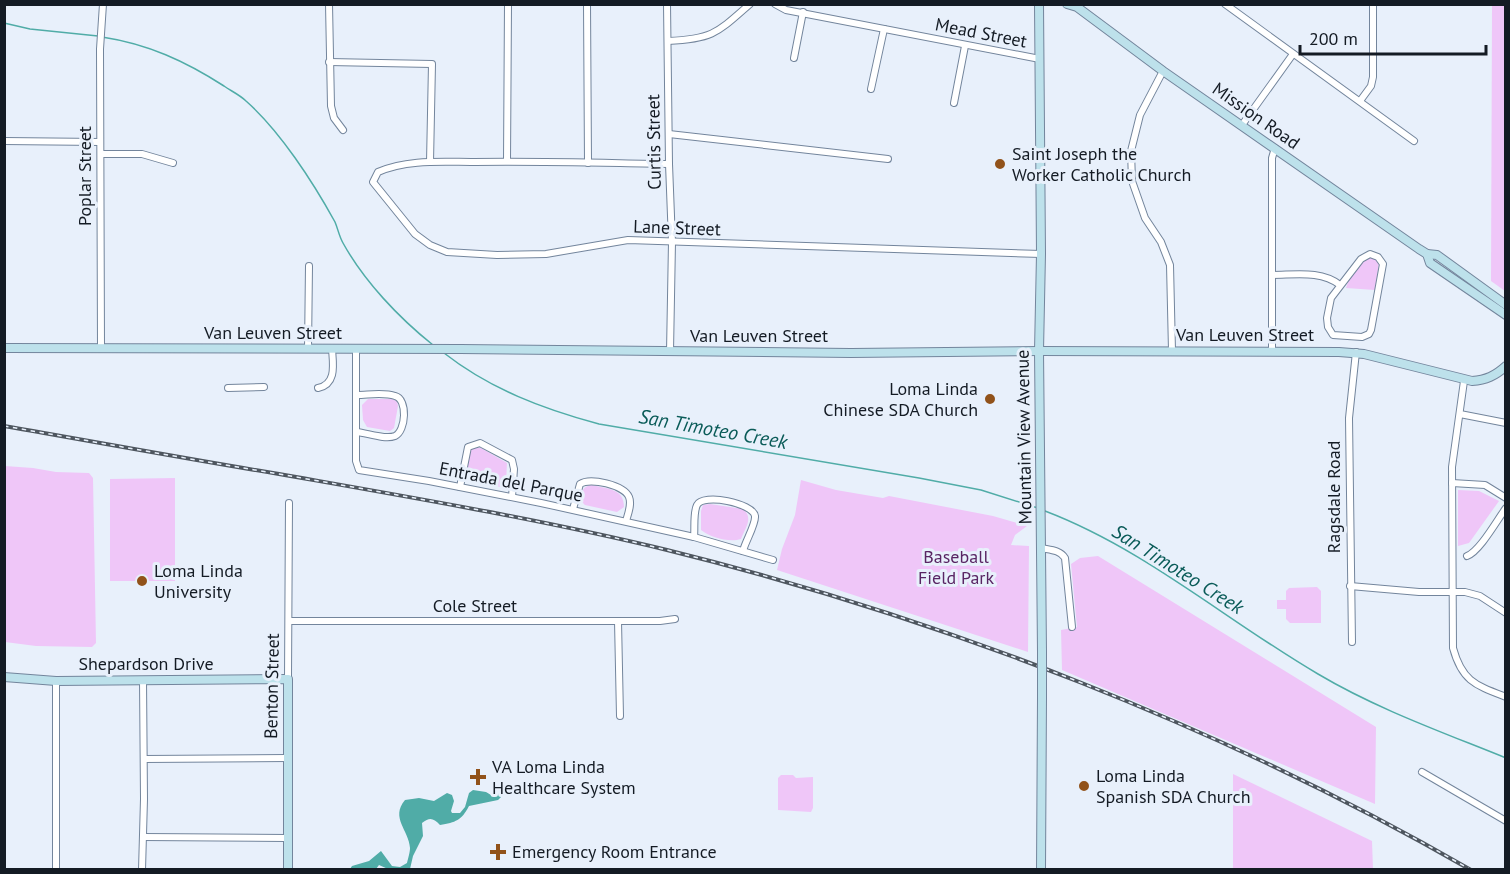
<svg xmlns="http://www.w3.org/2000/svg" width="1510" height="874" viewBox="0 0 1510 874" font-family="'PT Sans',sans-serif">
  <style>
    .green { fill: #efc6f8 }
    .water { fill: #50aca7 }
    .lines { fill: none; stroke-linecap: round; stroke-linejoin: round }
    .stream { stroke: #50aca7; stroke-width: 1.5 }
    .street-casing { stroke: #73859c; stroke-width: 8 }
    .secondary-casing { stroke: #73859c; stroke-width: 10 }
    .street { stroke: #fff; stroke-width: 6 }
    .secondary { stroke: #bde1eb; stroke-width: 8 }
    .rail-casing { stroke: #4e565f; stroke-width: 4 }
    .rail { stroke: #e8f0fb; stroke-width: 1.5; stroke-dasharray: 4.5; stroke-linecap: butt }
    .secondary-bridge-casing { stroke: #73859c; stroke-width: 10; stroke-linecap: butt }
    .secondary-bridge { stroke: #bde1eb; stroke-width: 8 }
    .poi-dot { fill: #91521a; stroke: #e8f0fb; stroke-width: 2 }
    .labels { text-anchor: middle; stroke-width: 6; stroke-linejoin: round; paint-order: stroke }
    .street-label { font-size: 18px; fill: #141b24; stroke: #e8f0fb }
    .poi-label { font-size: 18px; fill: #141b24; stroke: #e8f0fb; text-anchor: start }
    .park-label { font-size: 18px; fill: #592564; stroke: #e8f0fb }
    .water-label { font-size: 20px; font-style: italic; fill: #0a5b58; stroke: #e8f0fb }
  </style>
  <rect width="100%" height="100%" fill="#e8f0fb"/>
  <g class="green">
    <path d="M1492,5H1506L1505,291L1491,281Z"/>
    <path d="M1369,257L1375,259L1379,263L1375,290L1346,288C1349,277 1359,263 1369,257Z"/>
    <path d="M368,399H391L397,401L398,406L394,428L390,431L367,427L363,420L362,405Z"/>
    <path d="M473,447L481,448L507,463L506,482L501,487L471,482L466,475L469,453Z"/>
    <path d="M5,466L33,468L56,472L89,473L93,478L96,643L92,647L36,646L5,642Z"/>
    <path d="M175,478V581H110V479Z"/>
    <path d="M801,480L836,490L883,498L889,496L993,516L1027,526L1015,535L1011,545L1029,546L1028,652L777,570L782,549L795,515Z"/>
    <path d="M592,485C607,489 624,488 624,507L617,512L585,505L579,499C582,491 583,486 592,485Z"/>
    <path d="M1458,490L1479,491L1499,501L1469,543L1458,546Z"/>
    <path d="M710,504L743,509C754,518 745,528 741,539C729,543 710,537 701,530V511L703,505Z"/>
    <path d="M1098,556L1376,727L1375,804L1062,670L1061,630L1077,627L1071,564L1080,558Z"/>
    <path d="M1317,587L1321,591V623H1290L1286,619V609H1277V600H1286V591L1289,588Z"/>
    <path d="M1233,774L1372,841L1373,869H1233Z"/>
    <path d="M781,775H793L796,778L813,777V808L811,812L778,810V778Z"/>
  </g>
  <path class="water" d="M473,790L486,792L491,795L498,793L503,795L498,800L469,806C461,821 456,822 440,825C433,818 430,817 422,823L423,836L413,856L410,869H388L379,865L376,869H350L352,866L369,861L381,851L392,866L400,867L407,863C408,859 410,852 410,848C409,830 390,818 405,800L419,798L434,801L447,793L452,795L454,801L451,811L452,813H460L465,807L469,793Z"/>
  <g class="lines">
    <g class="stream">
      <path d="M4,23L30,29L98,36"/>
      <path d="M102,37C148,44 185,61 224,86C231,91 240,95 246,101C280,131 313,182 335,222C338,229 339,236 343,243C364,281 399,318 433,345"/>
      <path d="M444,353C490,389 543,409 599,424L919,478L981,490L1038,508"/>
      <path d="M1045,511C1145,549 1227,621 1318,674C1377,709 1442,732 1506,758"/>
    </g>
    <defs>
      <g id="street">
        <path d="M329,4L331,106L334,118L343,130"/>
        <path d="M587,4L588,163"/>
        <path d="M667,4L669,164L672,242L670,352"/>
        <path d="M775,4L786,10L1040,59"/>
        <path d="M1225,4L1414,141"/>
        <path d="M668,41C713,39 717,33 750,4"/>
        <path d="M794,58L803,12"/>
        <path d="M329,62L432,64L430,162"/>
        <path d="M1163,71L1140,115L1131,151L1132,181L1145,218L1161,242L1170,265L1172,351"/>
        <path d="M871,89L884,29"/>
        <path d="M1360,101L1371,86L1373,77V4"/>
        <path d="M954,103L965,46"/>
        <path d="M1242,125L1293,54"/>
        <path d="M669,134L888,159"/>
        <path d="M4,141L100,142"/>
        <path d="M101,154H142L173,163"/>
        <path d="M507,161L508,4"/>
        <path d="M669,164C604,163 539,161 474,162C442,162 407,159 378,172L373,182L415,234L430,245L447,252L497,255L546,254L628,240L1041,254"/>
        <path d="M1370,254L1378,257L1383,264L1371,330L1369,334L1362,337L1333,335L1328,327L1327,318L1331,298L1361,259Z"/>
        <path d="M1272,275C1295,275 1321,270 1340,285"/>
        <path d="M101,348L100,49L103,4"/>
        <path d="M308,349L309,266"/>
        <path d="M356,349V461L359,470L429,481L541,503L694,537L773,560"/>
        <path d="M1272,351V158L1275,148"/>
        <path d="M1464,381L1452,467L1453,648C1462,681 1475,685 1506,697"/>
        <path d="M228,388L264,387"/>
        <path d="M318,388C337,384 333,364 332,349"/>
        <path d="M357,395C368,395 384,392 395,396C408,399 406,431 395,436C385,440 367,433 357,432"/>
        <path d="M1460,414L1506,423"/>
        <path d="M1452,483L1485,485L1506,498"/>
        <path d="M460,487L468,447L480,443L512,460L514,469L512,497"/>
        <path d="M573,509L580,484C590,477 624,485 629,497C632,504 628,514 626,521"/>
        <path d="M694,537C695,528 693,513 697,505C703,493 753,503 755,516C756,524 745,542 743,551"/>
        <path d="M1041,548C1050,550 1060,550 1065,558L1072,627"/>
        <path d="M1467,556C1480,551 1497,520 1506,508"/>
        <path d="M1350,586L1419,592H1465L1480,596L1506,613"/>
        <path d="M290,621H660L675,619"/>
        <path d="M618,621L620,716"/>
        <path d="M1352,642L1349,418L1356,352"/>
        <path d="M288,679L289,503"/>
        <path d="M56,681V870"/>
        <path d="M144,759L288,758"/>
        <path d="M1422,772L1506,821"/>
        <path d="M143,837L287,838"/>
        <path d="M142,870L144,799L143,680"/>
      </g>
      <g id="secondary">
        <path d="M1039,4L1041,254L1039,351L1042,651"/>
        <path d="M1067,4L1077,7L1163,71L1419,249L1427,254L1430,263L1506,315"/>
        <path d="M1427,254L1437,255L1506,305"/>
        <path d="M4,348L460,349L851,353L1039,351L1339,352L1364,354L1472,381C1486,380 1495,376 1506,366"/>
        <path d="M4,677L56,681L288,679V870"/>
        <path d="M1041,870L1042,698"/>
      </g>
    </defs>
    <use href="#street" class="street-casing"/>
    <use href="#secondary" class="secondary-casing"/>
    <use href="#street" class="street"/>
    <use href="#secondary" class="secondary"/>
    <defs>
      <path id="rail" d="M4,426C96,442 188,459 279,474C409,497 539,519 667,550C942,618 1225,728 1471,870"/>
    </defs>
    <use href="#rail" class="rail-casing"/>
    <use href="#rail" class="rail"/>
    <defs>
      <path id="secondary-bridge" d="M1042,651V698"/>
    </defs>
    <use href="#secondary-bridge" class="secondary-bridge-casing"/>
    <use href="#secondary-bridge" class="secondary-bridge"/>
  </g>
  <g class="poi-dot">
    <circle cx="1000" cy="164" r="6"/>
    <circle cx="990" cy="399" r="6"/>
    <circle cx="142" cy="581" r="6"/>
    <path d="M475 768h6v6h6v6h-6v6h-6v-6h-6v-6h6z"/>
    <circle cx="1084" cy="786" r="6"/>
    <path d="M495 843h6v6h6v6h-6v6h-6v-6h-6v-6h6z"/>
  </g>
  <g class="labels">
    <g class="street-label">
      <text transform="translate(981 33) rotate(11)" y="6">Mead Street</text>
      <text transform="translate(1256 116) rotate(35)" y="6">Mission Road</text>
      <text transform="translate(654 142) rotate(-91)" y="6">Curtis Street</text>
      <text transform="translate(85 176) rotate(-90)" y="6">Poplar Street</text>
      <text transform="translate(677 228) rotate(2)" y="6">Lane Street</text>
      <text x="273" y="339">Van Leuven Street</text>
      <text x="1245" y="341">Van Leuven Street</text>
      <text x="759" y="342">Van Leuven Street</text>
      <text transform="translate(1024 437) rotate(-91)" y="6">Mountain View Avenue</text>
      <text transform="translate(511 482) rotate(11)" y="6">Entrada del Parque</text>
      <text transform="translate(1334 497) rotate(-90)" y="6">Ragsdale Road</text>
      <text x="475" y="612">Cole Street</text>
      <text x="146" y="670">Shepardson Drive</text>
      <text transform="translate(272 686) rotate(-89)" y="6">Benton Street</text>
    </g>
    <g class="poi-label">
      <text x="1012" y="160">Saint Joseph the<tspan x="1012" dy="21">Worker Catholic Church</tspan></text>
      <text x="978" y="395" text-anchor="end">Loma Linda<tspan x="978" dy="21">Chinese SDA Church</tspan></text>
      <text x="154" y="577">Loma Linda<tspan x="154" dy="21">University</tspan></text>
      <text x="492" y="773">VA Loma Linda<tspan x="492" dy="21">Healthcare System</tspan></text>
      <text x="1096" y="782">Loma Linda<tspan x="1096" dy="21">Spanish SDA Church</tspan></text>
      <text x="512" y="858">Emergency Room Entrance</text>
    </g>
    <g class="park-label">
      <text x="956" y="563">Baseball<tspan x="956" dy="21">Field Park</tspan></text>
    </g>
    <g class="water-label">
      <text transform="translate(713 429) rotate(10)" y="7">San Timoteo Creek</text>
      <text transform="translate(1178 569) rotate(32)" y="7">San Timoteo Creek</text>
    </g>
  </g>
  <rect width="1510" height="874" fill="none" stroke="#141b24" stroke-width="12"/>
  <path d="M1300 45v9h186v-9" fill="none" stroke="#141b24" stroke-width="3"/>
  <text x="1309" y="45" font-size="18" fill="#141b24" stroke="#e8f0fb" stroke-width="4.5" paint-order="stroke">200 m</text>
</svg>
